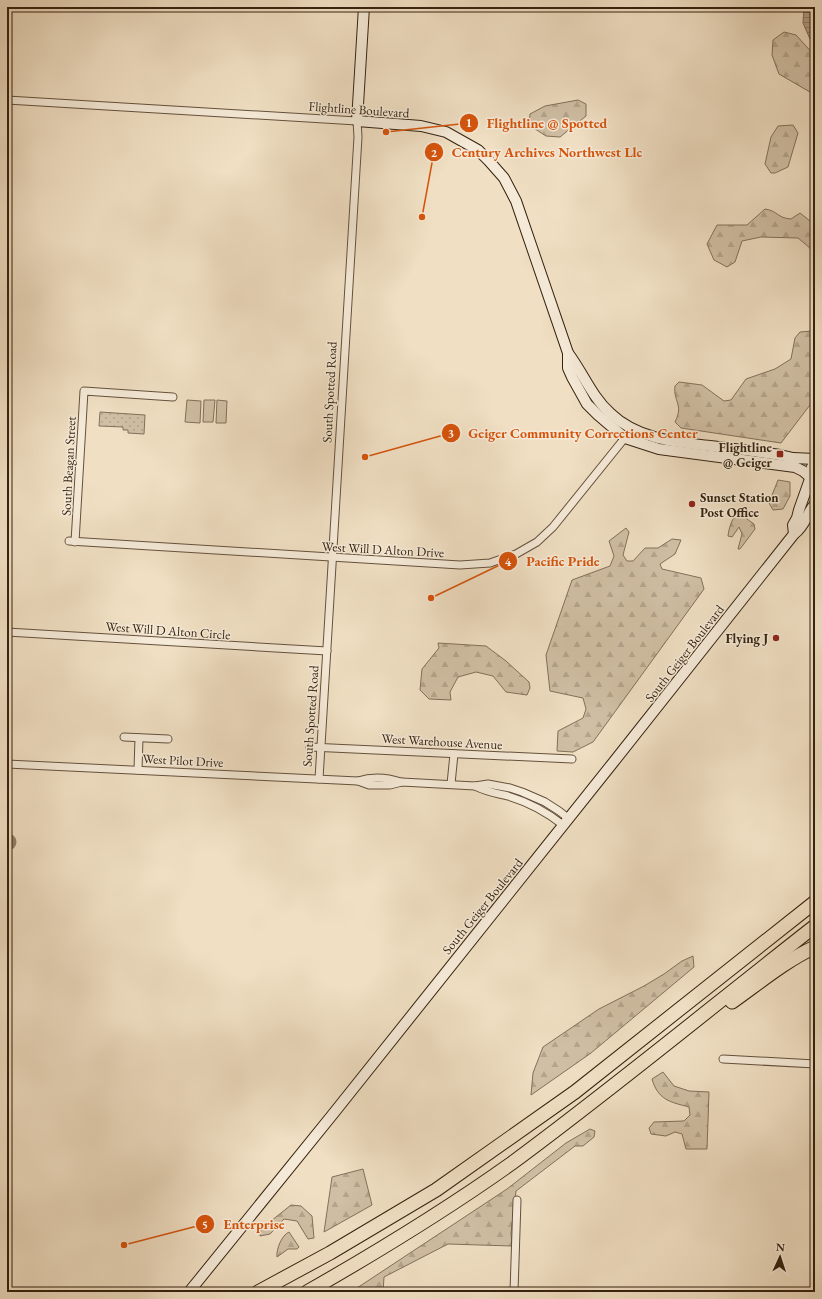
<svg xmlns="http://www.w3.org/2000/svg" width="822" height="1299" viewBox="0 0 822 1299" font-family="'EB Garamond',serif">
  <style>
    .green { fill: #d0bfa4; stroke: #82705a }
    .forest { fill: url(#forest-firs); stroke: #82705a }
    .garden { fill: url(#garden-dots); stroke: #82705a }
    .water { fill: url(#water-rules); stroke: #7f6d56 }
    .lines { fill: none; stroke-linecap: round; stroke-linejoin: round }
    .taxiway { stroke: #928069; stroke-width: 17 }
    .street-casing { stroke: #64513c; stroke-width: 9 }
    .secondary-casing { stroke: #35220f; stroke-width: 12 }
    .highway-casing { stroke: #35220f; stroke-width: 15 }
    .street { stroke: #f5ead8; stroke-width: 7 }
    .secondary { stroke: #f5ead8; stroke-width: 10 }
    .highway { stroke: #f0dfc3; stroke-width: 13 }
    .poi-dot { fill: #8f2418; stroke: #f5ead8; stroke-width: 1.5 }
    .labels { text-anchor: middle; stroke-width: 3; stroke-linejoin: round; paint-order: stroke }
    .street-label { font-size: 13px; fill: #35220f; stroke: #f5ead8 }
    .poi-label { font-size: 13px; font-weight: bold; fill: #35220f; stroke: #f5ead8; text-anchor: end }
    .leader { fill: none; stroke: #d6540c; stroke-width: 1.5 }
    .callout-dot { fill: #d6540c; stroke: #f5ead8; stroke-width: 1.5 }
    .mark-label { font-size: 12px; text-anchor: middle; font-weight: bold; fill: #fff }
    .callout-label { font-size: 14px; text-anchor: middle; font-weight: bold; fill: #d6540c; stroke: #f5ead8; stroke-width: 3; stroke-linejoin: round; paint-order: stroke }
  </style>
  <defs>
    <pattern id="forest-firs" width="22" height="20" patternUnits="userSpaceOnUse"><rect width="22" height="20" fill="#d0bfa4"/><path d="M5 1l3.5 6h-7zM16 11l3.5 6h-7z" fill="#b3a48c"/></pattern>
    <pattern id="garden-dots" width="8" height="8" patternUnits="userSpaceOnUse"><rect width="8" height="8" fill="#d0bfa4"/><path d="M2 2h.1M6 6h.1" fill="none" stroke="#b3a48c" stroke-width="1.8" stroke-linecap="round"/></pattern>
    <pattern id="water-rules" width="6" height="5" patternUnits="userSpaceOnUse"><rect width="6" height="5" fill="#b09f86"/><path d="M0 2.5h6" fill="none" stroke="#90816c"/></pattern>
  </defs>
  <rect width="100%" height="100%" fill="#f0dfc3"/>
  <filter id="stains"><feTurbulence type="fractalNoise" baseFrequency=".005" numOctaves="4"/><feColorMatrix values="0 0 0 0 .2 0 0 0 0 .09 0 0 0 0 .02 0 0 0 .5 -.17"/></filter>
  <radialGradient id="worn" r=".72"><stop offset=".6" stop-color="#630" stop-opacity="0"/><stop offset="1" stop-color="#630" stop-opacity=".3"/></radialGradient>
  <g class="green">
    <path d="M187,400L201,401L200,423L185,422Z"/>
    <path d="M204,400H215L213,422H203Z"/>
    <path d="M217,400L227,401L226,423H216Z"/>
  </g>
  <g class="forest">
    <path d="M784,32L796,35L815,56V95L779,74L772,55L773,40Z"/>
    <path d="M578,100L586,104V116L560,137L546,136L529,125L530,114L545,106Z"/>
    <path d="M793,125L798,133L788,167L775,173H771L765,164L771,137L778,126Z"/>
    <path d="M765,209C778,211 777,218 791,219L800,213L815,225V273L810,248L798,238L761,237L742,241L735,262L727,267L714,260L707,244L717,225H747Z"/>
    <path d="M815,329V400L813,401L781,443L681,428L675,422C684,404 673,402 675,386L679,382L702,385L724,401L731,400L746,379L775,369L791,359L795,338L800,332L812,331Z"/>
    <path d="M778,480L790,482V496L783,509L773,510L769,503Z"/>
    <path d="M744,508L747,519L754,524L755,529L740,549H738L742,534L739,527L732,537L728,536C729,526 734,512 744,508Z"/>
    <path d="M626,528L629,532L623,555L627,561H633L645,548H658L672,539L681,540L675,554L660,564L662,569L701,578L704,589L593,742L573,752L557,751L558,731L583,718L586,709L583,698L550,691L546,655L572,580L610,566L614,556L609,541Z"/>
    <path d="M438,643L486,646L506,661L529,682L530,688L527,695L506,692L493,676L476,672L458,677L450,692L451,700L429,699L420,690L422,669L439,648Z"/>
    <path d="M693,956L694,967L591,1053L531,1095L533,1073L543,1047L599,1009L644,986L664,974L682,961Z"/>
    <path d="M663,1072L674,1086L689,1091L709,1092L707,1149H686L682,1134L675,1132L666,1136L651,1134L649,1128L654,1122L684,1121L690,1115L689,1107C670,1102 658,1100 652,1079Z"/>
    <path d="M590,1129L595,1131L594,1137L583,1146H575L516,1191L511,1233L512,1246L448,1244L384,1277L383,1292H346L357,1288L507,1189L566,1143Z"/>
    <path d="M363,1169L372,1205L324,1232L332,1177Z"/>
    <path d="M291,1205L301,1206L312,1216L314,1238L308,1239L297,1221L284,1219L270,1234L260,1236L261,1229Z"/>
    <path d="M289,1232L299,1247L297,1249H288L277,1257C276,1249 282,1235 289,1232Z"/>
  </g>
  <path class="garden" d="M100,412L145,415L144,434L128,433V430H123V427L99,426Z"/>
  <path class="water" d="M804,7H815V40L810,39L803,23Z"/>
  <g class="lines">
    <path class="taxiway" d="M7,842H8"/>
    <defs>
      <g id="street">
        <path d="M7,100L357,121L358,137L319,779"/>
        <path d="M69,541L460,565L490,563L516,554L537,542L553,527L632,429"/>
        <path d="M75,542L84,391L173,397"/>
        <path d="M7,632L327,651"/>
        <path d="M124,737L168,739"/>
        <path d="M310,747L572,759"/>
        <path d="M7,764L358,781L369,785H390L402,782L475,786L488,784L510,788L522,792L545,802L559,811L568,818"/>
        <path d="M138,770L139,738"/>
        <path d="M358,781C373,776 386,777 401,782"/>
        <path d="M451,784L454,754"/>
        <path d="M475,786C487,792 495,793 508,796C528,802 547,812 563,825"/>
        <path d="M723,1059L815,1064"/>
        <path d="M514,1292L517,1200"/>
      </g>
      <g id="secondary">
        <path d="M364,7L357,121L421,126L446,132L478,150L489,161L504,178L516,201L568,353C583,373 592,397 610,413C637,439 675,442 710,446C733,449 756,451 780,455L793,458L815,459"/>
        <path d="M568,353V368L572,377L587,404L598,415L625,438L659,449L795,467L803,471L810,477"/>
        <path d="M815,462C809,470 808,479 815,487"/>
        <path d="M794,534L793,525L797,518L799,510L810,479"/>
        <path d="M189,1292L333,1114L612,764L794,534C806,525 806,514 815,504"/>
      </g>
      <g id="highway">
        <path d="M732,1002C759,983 785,961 815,947"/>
        <path d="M258,1292L330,1253L436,1190L575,1092L815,902"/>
        <path d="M307,1292C377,1252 446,1210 512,1163C615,1087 714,1005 815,926"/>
      </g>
    </defs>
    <use href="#street" class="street-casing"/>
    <use href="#secondary" class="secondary-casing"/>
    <use href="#highway" class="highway-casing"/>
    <use href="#street" class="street"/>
    <use href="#secondary" class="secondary"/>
    <use href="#highway" class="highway"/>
  </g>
  <g class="poi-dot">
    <rect x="776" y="450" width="8" height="8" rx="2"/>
    <circle cx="692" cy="504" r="4"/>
    <circle cx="776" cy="638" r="4"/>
  </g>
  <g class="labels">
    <g class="street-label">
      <text transform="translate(359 109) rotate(4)" y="5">Flightline Boulevard</text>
      <text transform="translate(329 392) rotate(-87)" y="5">South Spotted Road</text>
      <text transform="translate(68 466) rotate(-87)" y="5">South Beagan Street</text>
      <text transform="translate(383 549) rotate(3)" y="5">West Will D Alton Drive</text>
      <text transform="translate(168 630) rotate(4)" y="5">West Will D Alton Circle</text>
      <text transform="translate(684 653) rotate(-52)" y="5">South Geiger Boulevard</text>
      <text transform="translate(310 716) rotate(-86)" y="5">South Spotted Road</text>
      <text transform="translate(442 741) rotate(3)" y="5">West Warehouse Avenue</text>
      <text transform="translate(183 760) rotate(3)" y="5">West Pilot Drive</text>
      <text transform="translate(482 906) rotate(-51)" y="5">South Geiger Boulevard</text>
    </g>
    <g class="poi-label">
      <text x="772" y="452">Flightline<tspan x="772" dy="15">@ Geiger</tspan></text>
      <text x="700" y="502" text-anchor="start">Sunset Station<tspan x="700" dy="15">Post Office</tspan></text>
      <text x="768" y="643">Flying J</text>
    </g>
  </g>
  <path class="leader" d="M386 132L469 123M422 217L434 152M365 457L451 433M431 598L508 561M124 1245L205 1224"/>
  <g class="callout-dot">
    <circle cx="386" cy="132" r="4"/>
    <circle cx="422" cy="217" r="4"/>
    <circle cx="365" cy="457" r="4"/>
    <circle cx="431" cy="598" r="4"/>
    <circle cx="124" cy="1245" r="4"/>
    <circle cx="469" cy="123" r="10"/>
    <circle cx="434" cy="152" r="10"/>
    <circle cx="451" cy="433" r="10"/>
    <circle cx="508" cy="561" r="10"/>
    <circle cx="205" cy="1224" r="10"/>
  </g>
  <g class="mark-label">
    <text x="469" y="127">1</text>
    <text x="434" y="157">2</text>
    <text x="451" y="437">3</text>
    <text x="508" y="566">4</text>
    <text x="205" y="1229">5</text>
  </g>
  <g class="callout-label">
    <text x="547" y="128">Flightline @ Spotted</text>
    <text x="547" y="157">Century Archives Northwest Llc</text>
    <text x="583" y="438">Geiger Community Corrections Center</text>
    <text x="563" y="566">Pacific Pride</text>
    <text x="254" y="1229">Enterprise</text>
  </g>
  <rect width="822" height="1299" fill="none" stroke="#f0dfc3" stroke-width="24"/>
  <rect x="8" y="8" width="806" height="1283" fill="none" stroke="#35220f" stroke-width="2"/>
  <rect x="12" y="12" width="798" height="1275" fill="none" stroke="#35220f"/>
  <g transform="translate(780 1257) rotate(3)" stroke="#f5ead8" stroke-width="3" paint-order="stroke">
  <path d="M0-3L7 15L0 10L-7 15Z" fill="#35220f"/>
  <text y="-6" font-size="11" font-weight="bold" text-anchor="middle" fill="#35220f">N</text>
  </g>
  <rect width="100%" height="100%" filter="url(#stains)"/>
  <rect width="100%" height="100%" fill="url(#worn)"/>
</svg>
